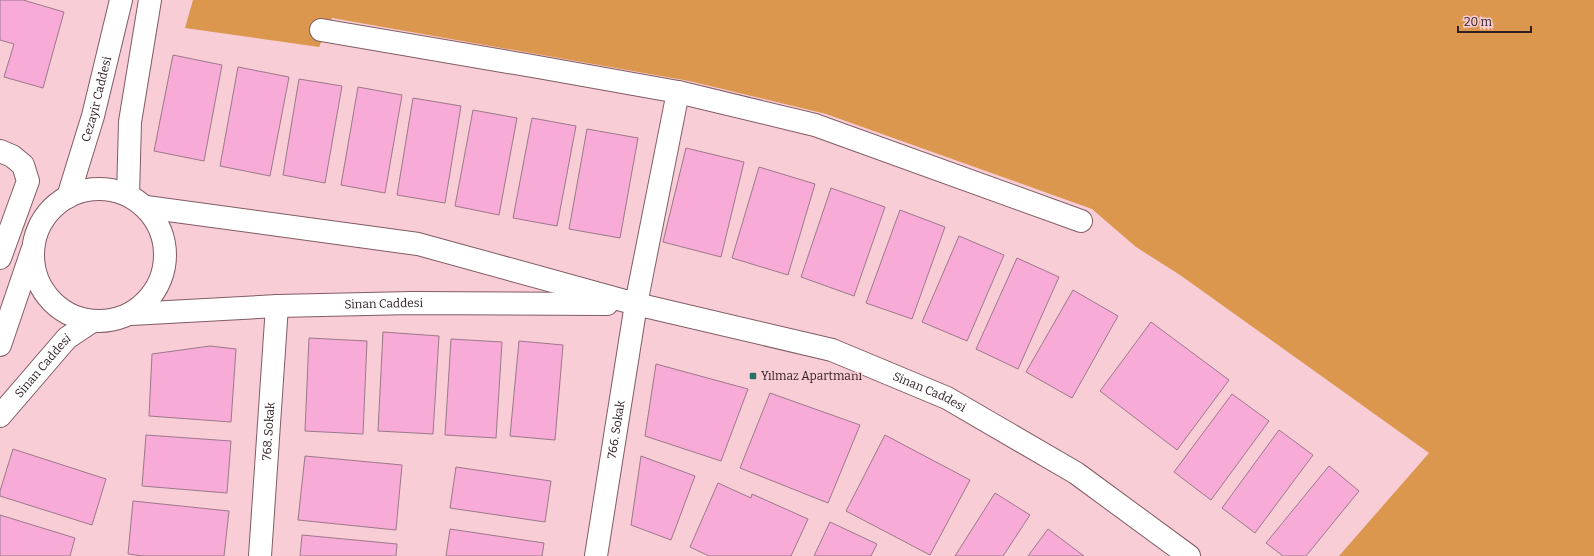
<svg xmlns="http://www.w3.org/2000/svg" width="1594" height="556" viewBox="0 0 1594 556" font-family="Bitter,serif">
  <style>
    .green { fill: #dc974e }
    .building { fill: #f7abd6; stroke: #9b798b }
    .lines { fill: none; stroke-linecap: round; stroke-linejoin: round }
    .minor-casing { stroke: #815c64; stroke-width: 24 }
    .major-casing { stroke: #815c64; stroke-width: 24 }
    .minor { stroke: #fff; stroke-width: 22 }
    .major { stroke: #fff; stroke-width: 22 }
    .poi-dot { fill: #266e66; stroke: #f8cdd5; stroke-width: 1.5 }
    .labels { text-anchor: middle; stroke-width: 3; stroke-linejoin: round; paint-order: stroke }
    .street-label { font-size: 12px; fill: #302023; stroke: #f8cdd5 }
    .poi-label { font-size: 12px; fill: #302023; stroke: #f8cdd5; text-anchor: start }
  </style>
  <rect width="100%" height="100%" fill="#f8cdd5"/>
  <path class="green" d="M193,0H1594V556H1339L1429,453L1180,275L1136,247L1092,209L826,114L689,81L332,18L319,47L185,28Z"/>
  <g class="building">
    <path d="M0,0H23L64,12L43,88L4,77L14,44L0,40Z"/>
    <path d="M173,55L222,65L204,161L154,151Z"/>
    <path d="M238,67L289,77L270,176L220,166Z"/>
    <path d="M299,79L342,86L325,183L283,175Z"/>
    <path d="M358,87L402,95L385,193L341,185Z"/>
    <path d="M413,98L461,106L445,203L397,195Z"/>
    <path d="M473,110L517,118L499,215L455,206Z"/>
    <path d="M532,118L576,126L557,226L513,218Z"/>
    <path d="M587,129L638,138L620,238L569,229Z"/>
    <path d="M686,148L744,162L721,257L663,242Z"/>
    <path d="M759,167L815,184L788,275L732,258Z"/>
    <path d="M831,188L885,207L854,296L801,277Z"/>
    <path d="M900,210L945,227L912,319L866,303Z"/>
    <path d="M959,236L1004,255L967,341L922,322Z"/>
    <path d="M1017,258L1059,277L1018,369L976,349Z"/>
    <path d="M1073,290L1118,316L1072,398L1026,372Z"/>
    <path d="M1151,322L1229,380L1177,450L1100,391Z"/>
    <path d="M383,332L439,336L433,434L378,431Z"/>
    <path d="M309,338L367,341L363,434L305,431Z"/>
    <path d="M451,339L502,342L496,438L445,435Z"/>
    <path d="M519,341L563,345L555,440L510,436Z"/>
    <path d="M210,346L236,349L231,422L149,416L152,354Z"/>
    <path d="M656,364L748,389L721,461L645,436Z"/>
    <path d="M770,393L860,425L828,503L740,468Z"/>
    <path d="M1232,394L1269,421L1211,500L1174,472Z"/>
    <path d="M1279,430L1313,455L1255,533L1222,508Z"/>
    <path d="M146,435L231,441L227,493L142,486Z"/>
    <path d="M885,435L970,480L930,555L846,511Z"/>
    <path d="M13,449L106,479L92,525L0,496V491Z"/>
    <path d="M305,456L402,465L396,530L298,520Z"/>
    <path d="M641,456L695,476L671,540L631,525Z"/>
    <path d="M1329,466L1359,491L1306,556H1283L1266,543Z"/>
    <path d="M456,467L551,481L545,522L450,508Z"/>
    <path d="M718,483L751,498L752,494L808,519L791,556H709L690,547Z"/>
    <path d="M995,493L1030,515L1003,556H955Z"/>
    <path d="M133,501L229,511L224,556H143L128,554Z"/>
    <path d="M0,515L75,538L70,556H0Z"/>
    <path d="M830,522L877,544L871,556H814Z"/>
    <path d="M450,529L544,543L542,556H446Z"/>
    <path d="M1048,529L1084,556H1028Z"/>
    <path d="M302,535L397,544L396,556H300Z"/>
  </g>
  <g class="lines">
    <defs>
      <g id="minor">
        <path d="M321,30L538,67L678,92L815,125L1081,221"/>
        <path d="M0,151L12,156L23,165L28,181L0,258"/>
        <path id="s1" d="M260,556L277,306"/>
        <path id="s2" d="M596,556L636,304L678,92"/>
      </g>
      <g id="major">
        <circle cx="99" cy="255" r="66"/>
        <path d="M128,195L130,122L150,0"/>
        <path id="s3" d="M68,197L93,116L121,0"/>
        <path id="s4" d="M146,207L418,244L636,304L832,350L947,398L1076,473L1189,556"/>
        <path id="s5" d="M131,314L277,306L412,303L607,304"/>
        <path d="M0,345L32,251"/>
        <path id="s6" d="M0,416L67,338L91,322"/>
      </g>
    </defs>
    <use href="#minor" class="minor-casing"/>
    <use href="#major" class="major-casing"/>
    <use href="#minor" class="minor"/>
    <use href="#major" class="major"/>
  </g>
  <rect class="poi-dot" x="749" y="372" width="8" height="8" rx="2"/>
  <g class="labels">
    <g class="street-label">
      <text dy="4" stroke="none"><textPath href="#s3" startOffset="102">Cezayir Caddesi</textPath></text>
      <text dy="4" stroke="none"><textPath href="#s5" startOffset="253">Sinan Caddesi</textPath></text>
      <text dy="4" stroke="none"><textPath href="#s6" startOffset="66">Sinan Caddesi</textPath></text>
      <text dy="4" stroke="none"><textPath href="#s4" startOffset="808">Sinan Caddesi</textPath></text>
      <text dy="4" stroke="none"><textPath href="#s2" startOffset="128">766. Sokak</textPath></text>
      <text dy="4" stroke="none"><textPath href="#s1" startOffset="125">768. Sokak</textPath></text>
    </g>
    <g class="poi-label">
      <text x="761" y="380">Yılmaz Apartmanı</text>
    </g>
  </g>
  <path d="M1458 26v6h73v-6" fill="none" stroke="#302023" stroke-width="2"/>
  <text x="1464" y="26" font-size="12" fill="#302023" stroke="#f8cdd5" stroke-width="3" paint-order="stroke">20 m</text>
</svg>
